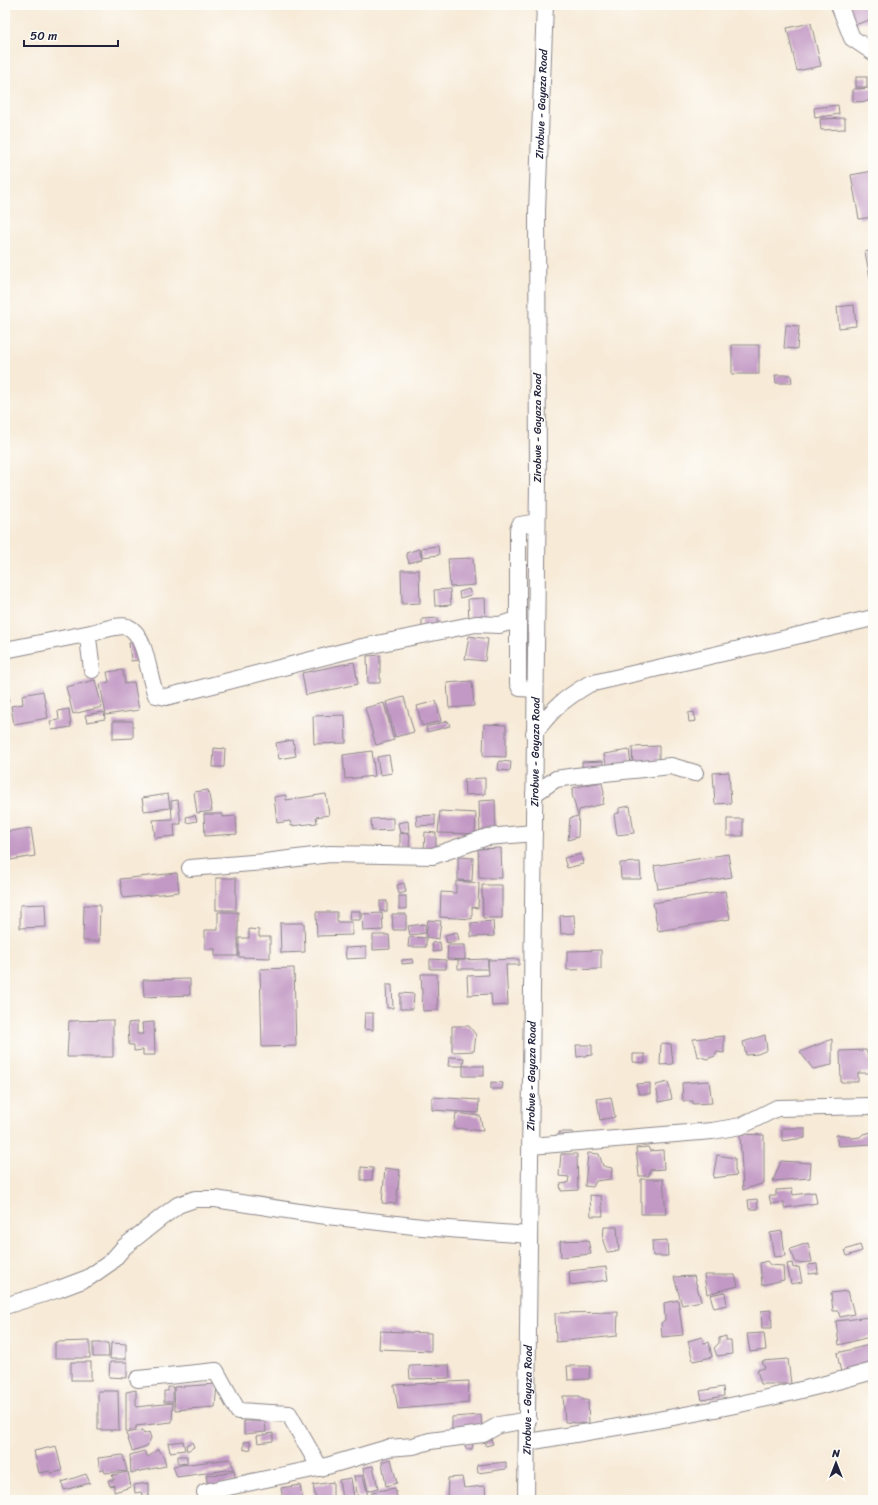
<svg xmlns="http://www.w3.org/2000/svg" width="878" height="1505" viewBox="0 0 878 1505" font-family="Sriracha,sans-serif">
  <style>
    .building { fill: #c299c5 }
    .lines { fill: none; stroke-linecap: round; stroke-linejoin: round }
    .minor-casing { stroke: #8c8689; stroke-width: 18 }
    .minor { stroke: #fff; stroke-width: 16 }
    .labels { text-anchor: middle; stroke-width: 3; stroke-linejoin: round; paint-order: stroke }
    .street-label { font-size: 11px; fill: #22223b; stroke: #fdfcf7 }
  </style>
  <rect width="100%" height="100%" fill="#fdfcf7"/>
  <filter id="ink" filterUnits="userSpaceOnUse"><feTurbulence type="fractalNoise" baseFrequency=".025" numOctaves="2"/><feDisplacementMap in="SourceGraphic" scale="8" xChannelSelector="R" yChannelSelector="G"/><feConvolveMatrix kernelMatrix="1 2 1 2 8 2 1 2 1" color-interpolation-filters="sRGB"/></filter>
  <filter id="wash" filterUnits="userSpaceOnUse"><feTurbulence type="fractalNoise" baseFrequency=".012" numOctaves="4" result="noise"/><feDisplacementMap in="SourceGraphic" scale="16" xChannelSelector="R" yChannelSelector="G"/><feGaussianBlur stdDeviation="0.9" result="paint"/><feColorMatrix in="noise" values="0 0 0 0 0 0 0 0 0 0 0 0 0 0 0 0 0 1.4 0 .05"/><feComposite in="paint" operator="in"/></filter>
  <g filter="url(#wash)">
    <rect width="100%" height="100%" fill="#f7ead7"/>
    <g id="blocks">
      <g class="building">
        <path d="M848,5H873V19L854,25Z"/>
        <path d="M811,23L821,66L797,71L787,28Z"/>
        <rect x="856" y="77" width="11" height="10"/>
        <path d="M873,88V101L853,102V89Z"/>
        <path d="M838,105L839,114L815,118L814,108Z"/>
        <path d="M845,118V129L821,130L820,119Z"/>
        <path d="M873,171V217L859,219L851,175Z"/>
        <path d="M873,250V288H872L865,252Z"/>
        <path d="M854,305L856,326L839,328L837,307Z"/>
        <path d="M786,325L799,326L797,349L784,348Z"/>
        <rect x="732" y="345" width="27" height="29"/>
        <path d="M775,375H791L792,383H776Z"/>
        <path d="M438,546L439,555L422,557L421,548Z"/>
        <path d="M419,549L422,559L409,563L406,553Z"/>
        <path d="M473,558L475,585L450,587L448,559Z"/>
        <path d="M401,570H419L420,603L402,604Z"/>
        <path d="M450,589L451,605L435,606L434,590Z"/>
        <path d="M469,589L471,595L460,598L459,592Z"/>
        <path d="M485,598L486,622L469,623L468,599Z"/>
        <path d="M438,618V631H422V619Z"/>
        <path d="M469,636L488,639L485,661L465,659Z"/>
        <path d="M136,642L139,660L131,661L129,643Z"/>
        <path d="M380,655V683H368L367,656Z"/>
        <path d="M354,662L358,684L306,695L302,673Z"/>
        <path d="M123,670L125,684L134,682L139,710L106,715L100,684L109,682L107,672Z"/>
        <path d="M95,680L102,707L73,714L66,687Z"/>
        <path d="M472,681L474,706L449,708L447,683Z"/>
        <path d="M5,682L9,702L5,703Z"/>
        <path d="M43,691L48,718L14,724L11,706L23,704L22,695Z"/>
        <path d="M404,697L414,732L395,737L386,702Z"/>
        <path d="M436,701L441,721L422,726L417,706Z"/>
        <path d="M384,703L394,740L376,745L365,708Z"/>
        <path d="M69,709L71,727L52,730L50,721L59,720L58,711Z"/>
        <path d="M104,712L105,719L87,722L85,715Z"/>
        <path d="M694,712L696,721L689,722L688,713Z"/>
        <path d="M345,715L346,743L314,744L313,716Z"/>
        <path d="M113,721H133V738L113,739Z"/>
        <path d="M448,721L450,726L427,732L426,727Z"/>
        <path d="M484,724L506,725V757L483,756Z"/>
        <path d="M293,740L296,756L279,759L276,743Z"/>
        <path d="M659,746V764L633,765L632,747Z"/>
        <path d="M214,748L225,749L224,767H213Z"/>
        <path d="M629,750L631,765L607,769L604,754Z"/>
        <path d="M372,751L375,776L345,779L343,755Z"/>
        <path d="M389,755L392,773L380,775L377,757Z"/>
        <path d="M499,761L511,762L510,771L498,770Z"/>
        <path d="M603,761V772L582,773V762Z"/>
        <path d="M729,772L731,803L715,804L713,773Z"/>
        <path d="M485,778V794L465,795L464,779Z"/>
        <path d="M594,783H602L604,792L603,804L579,810L578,837L568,840L570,818L578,816L572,794L573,788Z"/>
        <path d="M208,790L212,811L197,813L194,792Z"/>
        <path d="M168,794L170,808L144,811L142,798Z"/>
        <path d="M326,794L329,815L316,817L317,823L291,826L290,821L277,823L274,797L286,795V800Z"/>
        <path d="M178,800L181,824H174L175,836L155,838L153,820L172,819L171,801Z"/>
        <path d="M495,800L496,835H480L479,801Z"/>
        <path d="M630,806L634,833L617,835L614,814L619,813V808Z"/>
        <path d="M440,811L476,813L475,834L438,833Z"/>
        <path d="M204,814H223V817L236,816L237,834L205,836Z"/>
        <path d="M195,815L197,821L187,823L186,817Z"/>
        <path d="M435,815V825L417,826L416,816Z"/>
        <path d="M393,818V830L372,831L371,819Z"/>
        <rect x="727" y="819" width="16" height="17"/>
        <path d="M408,821L409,832L400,833L398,823Z"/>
        <path d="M31,828L35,856L10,860L5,832Z"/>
        <path d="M425,832L436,833V852L424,851Z"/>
        <path d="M400,833L410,834L409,848H400Z"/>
        <path d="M501,848L502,878H479L478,849Z"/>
        <path d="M581,854L583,864L567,868L564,858Z"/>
        <path d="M728,854L732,877L658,889L654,866Z"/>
        <path d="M458,857L473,858L472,881L458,880Z"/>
        <path d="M640,862L641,879H621L620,863Z"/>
        <path d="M177,873L179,892L123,898L120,879Z"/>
        <rect x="216" y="878" width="20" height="32"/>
        <path d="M456,881L479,883L478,908L472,907V919L440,917L441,892L456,893Z"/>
        <path d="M404,883L406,892L399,894L397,885Z"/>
        <path d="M482,885H502V918H483Z"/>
        <path d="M725,891L730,919L658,931L653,903Z"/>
        <rect x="399" y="896" width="7" height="13"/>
        <rect x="380" y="901" width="7" height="10"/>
        <path d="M45,904L46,927L20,928V905Z"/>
        <path d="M84,905H100L99,941H83Z"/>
        <path d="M350,911H360V920H349Z"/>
        <path d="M218,912H238V956H215V949H205V930H218Z"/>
        <path d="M316,912H337V922H352V935L317,936Z"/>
        <path d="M382,913L383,930L363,931L362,914Z"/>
        <path d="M392,914H406V930H393Z"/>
        <path d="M574,915L575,933L561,934L560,916Z"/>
        <path d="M428,920L441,921L439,939L426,937Z"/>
        <path d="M493,921L494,936L471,937V923Z"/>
        <path d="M280,923H304L305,952L281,953Z"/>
        <path d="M425,924L426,933L410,935L408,926Z"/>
        <path d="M249,929L259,930V937H270V958L239,957V938H249Z"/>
        <path d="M457,932L459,940L447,943L445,935Z"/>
        <path d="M373,935H389L390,949L373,950Z"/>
        <path d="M409,937L426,938V947H408Z"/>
        <path d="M440,942L441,951L433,952L432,943Z"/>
        <path d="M448,945H465V960L447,959Z"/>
        <path d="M366,947V958L346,959L345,948Z"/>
        <path d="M601,950V969L567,970V951Z"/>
        <path d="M412,959L413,963L402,964V960Z"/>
        <path d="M430,959L446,960V969H430Z"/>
        <path d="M488,959V969H458V960Z"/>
        <path d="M519,959V965H506L508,1005L492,1006L491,994L468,995L467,976L489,975L488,960Z"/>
        <path d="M873,963V974L869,973Z"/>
        <path d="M294,968L296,1046L262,1047L260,969Z"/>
        <path d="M421,974H437L438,1010L423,1011Z"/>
        <path d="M190,979V995L144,997L143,980Z"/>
        <path d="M386,985H392L393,1008H387Z"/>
        <path d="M400,993L414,994L413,1009H400Z"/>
        <path d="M365,1013H373V1030L364,1029Z"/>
        <path d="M113,1020V1057H67L69,1021Z"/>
        <path d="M137,1022V1034H143L142,1023L154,1022L155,1055H143V1050L134,1051V1045H129L128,1023Z"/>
        <path d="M452,1026H469L476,1035L474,1051L452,1052Z"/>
        <path d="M765,1035L767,1050L758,1054L746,1055L743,1042Z"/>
        <path d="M724,1036V1053L717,1052L715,1056L707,1059L697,1056L693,1039Z"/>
        <path d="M832,1039V1065L813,1069L800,1052Z"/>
        <path d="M661,1043L671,1044L673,1064L660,1065Z"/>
        <path d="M576,1045H592V1055L577,1057Z"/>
        <path d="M866,1050L873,1073H858V1082H841L840,1051Z"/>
        <path d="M633,1054H645V1063L633,1062Z"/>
        <path d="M449,1057L464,1058L463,1066H448Z"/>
        <rect x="463" y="1066" width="21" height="10"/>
        <path d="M709,1081L712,1103L693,1104V1101H683L682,1083Z"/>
        <path d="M491,1082L503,1083L502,1089H491Z"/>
        <path d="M668,1082L672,1099L659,1102L656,1085Z"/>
        <path d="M650,1083V1094H639L636,1084Z"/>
        <path d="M432,1097L479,1100L478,1113L432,1110Z"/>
        <path d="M611,1097L615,1117L600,1120L597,1099Z"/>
        <path d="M456,1113L480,1116L483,1131L454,1128Z"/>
        <path d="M782,1128H805V1138L782,1141Z"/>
        <path d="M559,1132H573V1141L559,1140Z"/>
        <path d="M872,1132L873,1144L838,1146L836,1135H845L852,1138L860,1137L863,1134Z"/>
        <path d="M740,1134L764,1135V1183L743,1190Z"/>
        <path d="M648,1147L650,1151L663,1150L664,1169L650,1170L649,1176H639L636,1148Z"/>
        <path d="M588,1153L599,1154L603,1166L612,1168L611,1179L596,1181L593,1187L585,1186Z"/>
        <path d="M561,1154H577L578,1190L561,1191L560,1184L568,1183L569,1177L559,1176Z"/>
        <path d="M717,1155L735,1158V1170L737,1175L713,1178Z"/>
        <path d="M781,1161L811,1163L810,1178L773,1181Z"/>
        <path d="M361,1167L373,1168L372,1180H361Z"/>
        <path d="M385,1168L400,1170L396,1204L382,1203Z"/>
        <path d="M641,1179H663L666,1214H641Z"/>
        <path d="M792,1189L793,1195L815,1192L817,1203L784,1208V1202L771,1204L769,1196H776V1190Z"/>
        <path d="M590,1195L601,1196L603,1216H591Z"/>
        <path d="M757,1199L758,1209H749L748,1200Z"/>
        <path d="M604,1227H617L619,1251L607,1252L603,1241Z"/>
        <path d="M782,1231L785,1256L774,1257L770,1233Z"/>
        <path d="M588,1240L591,1254L561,1257L560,1241Z"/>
        <path d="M667,1240L668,1256H653L652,1241Z"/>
        <path d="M808,1243L812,1262L796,1263L790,1249Z"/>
        <path d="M860,1245L862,1251L847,1256L845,1250Z"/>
        <path d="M767,1261L770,1265L783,1266L784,1280L762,1285L760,1263Z"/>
        <path d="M792,1263L793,1268L799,1267L802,1282L791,1284L787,1264Z"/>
        <path d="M817,1264L818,1273L809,1274L808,1265Z"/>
        <path d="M606,1267L608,1280L570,1285L569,1271Z"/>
        <path d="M704,1275H735L738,1286L707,1294Z"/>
        <path d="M694,1276L701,1301L682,1305L674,1277Z"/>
        <path d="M848,1291L854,1314L840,1317L838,1311H833L831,1293Z"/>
        <path d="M725,1292L727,1305L714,1308L710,1295Z"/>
        <path d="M678,1300L683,1335L662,1337L661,1323L665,1320L664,1303Z"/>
        <path d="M771,1310L772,1328H762L761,1311Z"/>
        <path d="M618,1312L617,1336L556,1342L555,1313Z"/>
        <path d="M870,1317L873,1336L839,1345L836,1321Z"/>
        <path d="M380,1331L431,1333V1351L379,1349Z"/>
        <path d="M764,1333L766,1350L750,1352L747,1334Z"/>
        <path d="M726,1336V1340H731L732,1354L717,1356L714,1348L719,1343V1338Z"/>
        <path d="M702,1337L704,1343L709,1342L712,1357L693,1361L688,1341Z"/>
        <path d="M90,1341V1358H55V1342Z"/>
        <path d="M93,1343H108L109,1357H93Z"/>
        <path d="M111,1343L126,1344V1359H110Z"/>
        <path d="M873,1344V1365L841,1373L837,1353Z"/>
        <path d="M788,1359L791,1384H761L757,1370L765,1368L762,1361Z"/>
        <rect x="71" y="1362" width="20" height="18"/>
        <path d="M110,1362H127V1378L109,1377Z"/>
        <path d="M449,1365L450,1378L410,1379L409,1366Z"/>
        <path d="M567,1366H590L589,1379L568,1380Z"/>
        <path d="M469,1381L468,1403L398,1409L394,1385Z"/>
        <path d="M217,1384L215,1407L175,1410L174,1387Z"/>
        <path d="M168,1387H173V1402H164V1391H168Z"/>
        <path d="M723,1387L724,1396L702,1400L700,1391Z"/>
        <path d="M136,1390V1407L173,1403L172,1422L136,1426V1429L126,1431V1392Z"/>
        <path d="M98,1391H118L119,1430H98Z"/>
        <path d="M563,1396H580L583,1400H588L589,1424L565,1422Z"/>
        <path d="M481,1415L482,1431L452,1435V1417Z"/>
        <path d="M244,1421H265L266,1432L244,1434Z"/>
        <path d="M142,1430L144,1434L149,1432L151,1438L147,1446L132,1451L126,1433Z"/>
        <path d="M273,1433V1441L258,1443L257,1436Z"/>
        <path d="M491,1439L493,1444L486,1446V1441Z"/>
        <path d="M183,1441L185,1450L170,1452L168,1443Z"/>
        <path d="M250,1441L251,1449L244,1450V1442Z"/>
        <path d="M192,1442L194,1447L187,1451L186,1445Z"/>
        <path d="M473,1443L472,1449H466L465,1444Z"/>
        <path d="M56,1446L62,1471L51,1473L50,1471L39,1473L34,1451Z"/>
        <path d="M158,1449L164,1457L166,1466L131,1473L130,1455L144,1451L148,1457Z"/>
        <path d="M123,1455L127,1471L105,1473L104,1469L100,1470L98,1458Z"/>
        <path d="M178,1456H187V1463L178,1464Z"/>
        <path d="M230,1459L234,1469L177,1477L173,1466Z"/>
        <path d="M391,1459L397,1483L386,1486L382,1462Z"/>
        <path d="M506,1462V1469L478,1473L477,1465Z"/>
        <path d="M373,1466L378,1488L368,1491L363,1468Z"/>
        <path d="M234,1470L236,1481L208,1487L206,1475L224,1474Z"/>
        <path d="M128,1472L131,1487L114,1492V1485L110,1486L108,1480H114L112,1475Z"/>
        <path d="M86,1474L90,1483L64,1490L62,1482Z"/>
        <path d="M354,1476H363L368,1496L358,1498Z"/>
        <path d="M462,1477L464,1488L485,1486L486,1499L447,1500L448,1478Z"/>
        <path d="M351,1478L354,1498L342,1499L339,1480Z"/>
        <path d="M333,1482V1497L316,1500L313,1485Z"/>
        <path d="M149,1483V1495L143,1498L141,1492L135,1493L134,1485Z"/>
        <path d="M300,1485L303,1500H283L281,1488Z"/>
        <path d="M395,1488L397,1498L372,1500L370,1497L372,1492Z"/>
      </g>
    </g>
  </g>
  <g filter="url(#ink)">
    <use href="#blocks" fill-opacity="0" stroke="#8c8689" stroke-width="1"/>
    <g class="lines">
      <defs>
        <g id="minor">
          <path d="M839,5L852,38L873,52"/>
          <path d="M5,650L91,633"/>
          <path d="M92,670L88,638L91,633C101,631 118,624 128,627C147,635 148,678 156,695L166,697L362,647L476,624L499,625L518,620"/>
          <path d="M535,689L520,688L518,683V530L520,525L537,522"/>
          <path d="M534,733C554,708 562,700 589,684L873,618"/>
          <path d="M534,794L556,779L576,776L671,766L695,773"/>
          <path d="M190,868L265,862L330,854L433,856L487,837L534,833"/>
          <path d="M531,1146L712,1131L741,1126L777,1108L873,1106"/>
          <path d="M5,1306L59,1289L88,1278L111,1262L124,1247L162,1217L178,1205L195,1199H215L319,1215L422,1227L529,1235"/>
          <path d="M138,1379L216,1371L238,1411L289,1414L320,1468"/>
          <path d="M528,1442C644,1423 760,1404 873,1371"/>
          <path d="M205,1492L327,1466L388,1448L413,1446L430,1441L483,1434L499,1425L528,1420"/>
          <path id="s1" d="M526,1500L538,481L537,211L545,5"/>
        </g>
      </defs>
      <use href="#minor" class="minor-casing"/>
      <use href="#minor" class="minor"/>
    </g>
  </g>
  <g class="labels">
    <g class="street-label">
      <text dy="4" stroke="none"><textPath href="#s1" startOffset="1396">Zirobwe - Gayaza Road</textPath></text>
      <text transform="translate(537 428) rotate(-90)" y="4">Zirobwe - Gayaza Road</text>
      <text dy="4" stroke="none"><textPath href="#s1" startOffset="748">Zirobwe - Gayaza Road</textPath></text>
      <text dy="4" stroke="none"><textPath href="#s1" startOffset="424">Zirobwe - Gayaza Road</textPath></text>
      <text dy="4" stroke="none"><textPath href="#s1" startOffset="100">Zirobwe - Gayaza Road</textPath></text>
    </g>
  </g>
  <rect width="878" height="1505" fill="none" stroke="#fdfcf7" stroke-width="20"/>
  <g transform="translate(836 1463)" stroke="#fdfcf7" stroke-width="3" paint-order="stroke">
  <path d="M0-3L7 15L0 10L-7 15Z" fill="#22223b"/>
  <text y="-6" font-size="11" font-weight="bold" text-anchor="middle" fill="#22223b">N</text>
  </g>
  <path d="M24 40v6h94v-6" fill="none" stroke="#22223b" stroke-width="2"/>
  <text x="30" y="40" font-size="12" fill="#22223b" stroke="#fdfcf7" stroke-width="3" paint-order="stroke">50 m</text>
</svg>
